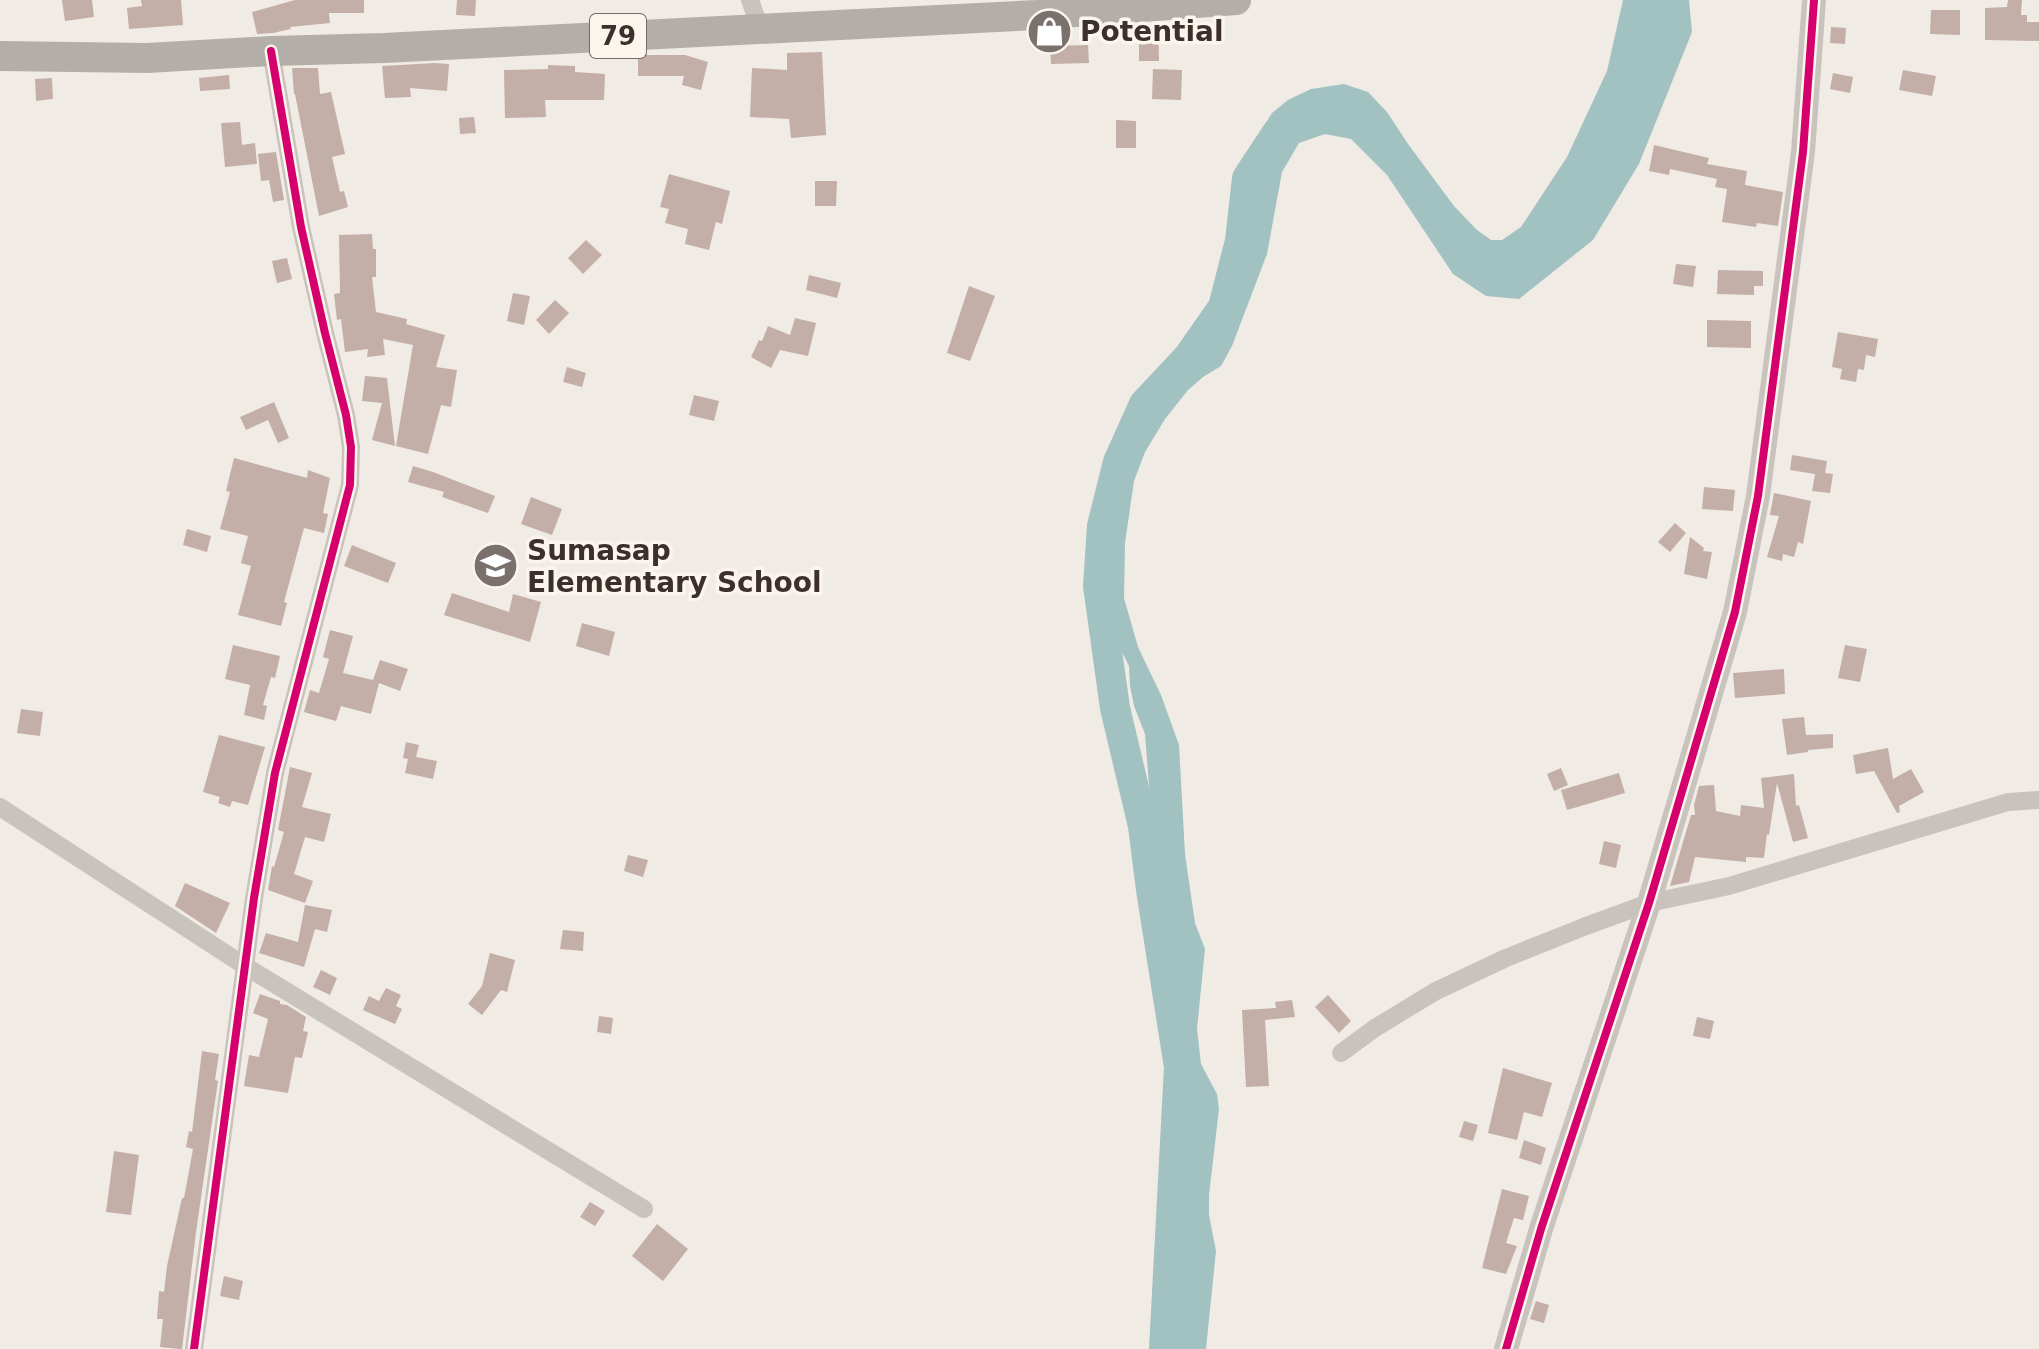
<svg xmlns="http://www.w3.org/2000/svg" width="2039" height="1349" viewBox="0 0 2039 1349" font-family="'DejaVu Sans',sans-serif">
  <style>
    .water { fill: #a1c2c1 }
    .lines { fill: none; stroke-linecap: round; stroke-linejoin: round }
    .river { stroke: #a1c2c1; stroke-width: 30 }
    .building { fill: #c3afa7 }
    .minor { stroke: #c9c3be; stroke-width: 18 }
    .tertiary { stroke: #c9c3be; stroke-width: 24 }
    .trunk { stroke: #b4aea8; stroke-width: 30 }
    .cycleway-casing { stroke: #fbf5ee; stroke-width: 13 }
    .cycleway { stroke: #d6006c; stroke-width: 8 }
    .labels { text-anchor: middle; stroke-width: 7; stroke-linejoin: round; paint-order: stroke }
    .shield { fill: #fbf5ee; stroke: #756b66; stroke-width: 2 }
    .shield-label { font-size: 26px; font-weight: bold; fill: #3b302b }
    .poi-label { font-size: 28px; font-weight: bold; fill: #3b302b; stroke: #fbf5ee; text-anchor: start }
  </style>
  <rect width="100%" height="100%" fill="#f0ebe5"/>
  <path class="water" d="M1623,0H1689L1692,32L1639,164L1593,240L1519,299L1486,296L1453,274L1387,175L1351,139L1325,134L1299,143L1282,172L1267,254L1232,346L1221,366L1203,377L1188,390L1165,419L1145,452L1134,481L1125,543L1124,598L1138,647L1161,695L1179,745L1185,854L1195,923L1205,949L1197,1029L1201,1064L1217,1094L1219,1109L1209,1195V1215L1216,1251L1206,1349H1176L1180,1300L1178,1225L1184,1136L1182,1043L1174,978L1157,887L1145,734L1134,706L1130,686L1129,666L1119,646L1105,588L1107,537L1118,480L1148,414L1173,380L1208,346L1228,316L1246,231L1256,146L1262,129L1272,113L1288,100L1311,89L1344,84L1368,92L1387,112L1408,144L1454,206L1477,230L1491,240H1502L1521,227L1567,157L1607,71Z"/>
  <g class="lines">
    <path class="river" d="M1164,1349L1179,1067L1151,890L1143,826L1115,708L1098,586L1102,526L1118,462L1144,404L1188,357L1223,307L1240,241L1247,178L1276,134"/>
  </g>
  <g class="building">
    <path d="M62,0H92L94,17L65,21Z"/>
    <path d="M141,0H181L183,25L129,29L127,8L142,6Z"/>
    <path d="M295,0H364V13H329L330,23L290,27L291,29L273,33L257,34L252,12Z"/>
    <path d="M457,0H476L475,16L456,15Z"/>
    <path d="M2008,0H2022L2021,15H2027V22H2039V41L1985,40V8L2007,7Z"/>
    <path d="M1931,10H1960V35L1930,34Z"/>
    <path d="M1158,24L1159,61H1139V25Z"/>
    <path d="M1831,27L1846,28L1845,44L1830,43Z"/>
    <path d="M1088,45L1089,63L1051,64L1050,46Z"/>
    <path d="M822,52L826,135L791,138L789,119L750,117L752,68L787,70V53Z"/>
    <path d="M638,55H685L708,62L701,90L682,85L684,76H638Z"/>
    <path d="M435,63L449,64L447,91L410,88L411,97L385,98L382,66Z"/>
    <path d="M548,65L575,66V72L605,74L604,100H545L546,117L505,118L504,70L548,69Z"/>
    <path d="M292,68H318L320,94L331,92L345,154L332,157L340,192L344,191L348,207L319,216L295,94H294Z"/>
    <path d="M1153,69L1182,70L1181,100L1152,99Z"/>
    <path d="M1903,70L1936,76L1932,96L1899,90Z"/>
    <path d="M1833,73L1853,77L1850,93L1830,89Z"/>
    <path d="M229,75L230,89L200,91L199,78Z"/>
    <path d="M52,78L53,99L36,101L35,79Z"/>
    <path d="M474,117L476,133L460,134L459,118Z"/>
    <path d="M1116,120L1136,121V148H1116Z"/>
    <path d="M240,122L242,145L255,143L257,164L225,167L221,123Z"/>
    <path d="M1654,145L1709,158L1707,164L1747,171L1745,185L1783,192L1778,226L1757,223L1756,227L1722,222L1727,189L1715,187L1717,179L1670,169L1669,175L1649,171Z"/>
    <path d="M276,152L284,200L273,202L269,180L261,181L258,154Z"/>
    <path d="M669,174L730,191L722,224L716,222L709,250L685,244L688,229L665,223L669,209L660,207Z"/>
    <path d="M815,181H837L836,206H815Z"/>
    <path d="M372,234L373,249H376V277H372L376,312L407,319L406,324L445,335L436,367L457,370L451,407L441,405L428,454L396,446L413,345L383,339L385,355L367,357L368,349L345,352L341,319L337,320L334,294L340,293L339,235Z"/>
    <path d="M586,240L602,255L583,274L568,258Z"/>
    <path d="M287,258L292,279L277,283L272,261Z"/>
    <path d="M1676,264L1696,266L1693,287L1673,284Z"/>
    <path d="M1718,270L1763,271V286H1754V295L1717,294Z"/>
    <path d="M809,275L841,283L837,298L806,290Z"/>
    <path d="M969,286L995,296L970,361L947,353Z"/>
    <path d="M513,293L530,296L524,325L507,321Z"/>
    <path d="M555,300L569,313L549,334L536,320Z"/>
    <path d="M795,318L816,323L808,356L780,350L771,368L751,357L759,340L762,341L768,326L790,335Z"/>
    <path d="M1707,320L1751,321V348L1707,347Z"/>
    <path d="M1838,332L1878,339L1875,357L1866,355L1864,370L1858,369L1856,382L1840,379L1842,369L1832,367Z"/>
    <path d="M567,367L586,373L582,387L563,382Z"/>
    <path d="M365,376L387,378L395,446L372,440L382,403L362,401Z"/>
    <path d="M694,395L719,401L714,421L689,415Z"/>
    <path d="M274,402L289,438L278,443L268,420L246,430L240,417Z"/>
    <path d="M1792,455L1827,461L1825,473L1833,474L1830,493L1812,491L1815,474L1790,470Z"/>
    <path d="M234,458L307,478L308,470L330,478L323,513L328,514L324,533L304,528L284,602L287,603L281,626L238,615L251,566L241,563L248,536L220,529L230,492L226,491Z"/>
    <path d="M413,466L433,472L495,496L488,513L442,497L444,492L408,482Z"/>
    <path d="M1704,487L1735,490L1733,511L1702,509Z"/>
    <path d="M1774,493L1811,501L1803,544L1798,542L1794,557L1783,554L1782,561L1767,557L1779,516L1770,515Z"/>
    <path d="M531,497L562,509L552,535L521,524Z"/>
    <path d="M1675,523L1686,533L1670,552L1658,542Z"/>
    <path d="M187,529L211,536L207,552L183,545Z"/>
    <path d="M1690,537L1704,548L1703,551L1712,552L1707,579L1684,574Z"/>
    <path d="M352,545L396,563L388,583L344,566Z"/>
    <path d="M452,593L509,612L513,594L541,602L530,642L444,615Z"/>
    <path d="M582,623L615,632L609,656L576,646Z"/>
    <path d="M330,630L353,636L343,673L373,680L380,660L408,669L400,691L379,683L371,714L341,706L336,721L304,712L310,690L319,693L329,659L323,657Z"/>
    <path d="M233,645L280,656L275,678L271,677L263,705L267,706L264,720L244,715L250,685L225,679Z"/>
    <path d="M1845,645L1867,649L1860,682L1838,678Z"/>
    <path d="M1784,669L1785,694L1735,698L1733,673Z"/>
    <path d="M21,709L43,712L40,736L17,733Z"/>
    <path d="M1804,717L1806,735L1833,734V748L1808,750V752L1787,755L1782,719Z"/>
    <path d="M219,735L265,747L248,805L232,801L230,807L218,803L220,797L203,792Z"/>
    <path d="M406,742L419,745L416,757L437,761L433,779L405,773L408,759L403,758Z"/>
    <path d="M1888,748L1893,779L1911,769L1924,792L1899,806L1900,812L1897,813L1874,771L1856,774L1853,755Z"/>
    <path d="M290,767L312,773L302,807L331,814L324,842L305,837L294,874L313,881L305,903L268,890L272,866L274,867L284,832L278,830Z"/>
    <path d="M1561,768L1568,785L1554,791L1547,774Z"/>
    <path d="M1619,773L1625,793L1567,810L1561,790Z"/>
    <path d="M1794,774L1796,806L1799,805L1808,838L1793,842L1777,783L1769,835L1767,834L1764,858L1746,857V862L1695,857L1689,882L1670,886L1691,815H1695L1694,805L1699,786L1714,785L1716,811L1740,816L1741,805L1764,808L1761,778Z"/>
    <path d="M1604,841L1621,845L1616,868L1599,864Z"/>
    <path d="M628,855L648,860L643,877L624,871Z"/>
    <path d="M185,883L230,903L216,933L175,906Z"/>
    <path d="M305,905L332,910L327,932L315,929L304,967L259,953L266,933L298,942Z"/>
    <path d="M563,930L584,932L583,951L560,949Z"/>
    <path d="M490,953L515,960L507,992L501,990L482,1015L468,1004L482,986Z"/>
    <path d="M321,970L337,978L330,995L313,987Z"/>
    <path d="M386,988L401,995L396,1006L402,1009L395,1024L363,1010L369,996L379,1001Z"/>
    <path d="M260,994L280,1001V1004L287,1005L306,1017L303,1031L308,1032L302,1058L295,1057L288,1093L244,1086L249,1055L259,1057L268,1019L253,1013Z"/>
    <path d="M1328,995L1351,1021L1339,1033L1315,1007Z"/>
    <path d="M1292,1000L1295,1017L1265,1020L1269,1086L1246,1087L1242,1010L1276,1008L1275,1002Z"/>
    <path d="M599,1016L613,1018L611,1034L597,1032Z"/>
    <path d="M1697,1017L1714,1021L1710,1039L1693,1036Z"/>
    <path d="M202,1051L219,1054L215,1080L218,1081L196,1232L182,1349H179L160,1347L163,1319H157L159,1291L164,1292L167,1266L182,1198H184L193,1149L186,1147L189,1131L192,1132Z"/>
    <path d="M1503,1068L1552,1083L1542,1117L1524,1112L1517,1140L1488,1133Z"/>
    <path d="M1464,1121L1478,1125L1473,1141L1459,1137Z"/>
    <path d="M1524,1140L1546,1148L1541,1165L1519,1158Z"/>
    <path d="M114,1151L139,1155L131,1215L106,1212Z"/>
    <path d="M1502,1189L1529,1196L1523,1220L1514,1218L1506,1243L1517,1246L1506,1274L1482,1268Z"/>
    <path d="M590,1202L605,1211L595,1226L580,1217Z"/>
    <path d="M657,1224L688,1249L663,1281L632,1256Z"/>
    <path d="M224,1276L243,1281L239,1300L220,1296Z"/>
    <path d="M1536,1301L1549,1305L1544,1323L1530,1319Z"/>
  </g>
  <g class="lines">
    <g class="minor">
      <path d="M750,0L760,28"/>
      <path d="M0,807L245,966L644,1209"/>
      <path d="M1341,1053L1375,1028L1436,991L1506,958L1586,926L1649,903L1729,886L2008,802L2039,800"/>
      <path d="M194,1349L254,898L275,773L350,485L351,447L346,415L325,333L301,227L271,51"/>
    </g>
    <path class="tertiary" d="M1506,1349L1541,1229L1649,903L1735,612L1758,496L1803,152L1814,0"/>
    <path class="trunk" d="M0,56L147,58L271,51L384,48L1036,15L1236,0"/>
    <defs>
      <g id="cycleway">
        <path d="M194,1349L254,898L275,773L350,485L351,447L346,415L325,333L301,227L271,51"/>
        <path d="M1506,1349L1541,1229L1649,903L1735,612L1758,496L1803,152L1814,0"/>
      </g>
    </defs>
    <use href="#cycleway" class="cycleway-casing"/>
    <use href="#cycleway" class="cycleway"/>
  </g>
  <defs>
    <symbol id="shop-disc" viewBox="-11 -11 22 22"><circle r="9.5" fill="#7a716c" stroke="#fbf5ee"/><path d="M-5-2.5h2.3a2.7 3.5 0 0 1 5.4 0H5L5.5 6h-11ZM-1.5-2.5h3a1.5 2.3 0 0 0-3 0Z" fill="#fff"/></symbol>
    <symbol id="school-disc" viewBox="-11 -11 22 22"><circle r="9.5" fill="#7a716c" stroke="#fbf5ee"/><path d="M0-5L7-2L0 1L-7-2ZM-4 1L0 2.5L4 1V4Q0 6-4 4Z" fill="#fff"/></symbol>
  </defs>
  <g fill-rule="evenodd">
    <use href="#shop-disc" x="1024" y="6" width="51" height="51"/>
    <use href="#school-disc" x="470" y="540" width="51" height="51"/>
  </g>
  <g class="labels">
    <rect class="shield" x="590" y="14" width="56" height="44" rx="6"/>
    <g class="shield-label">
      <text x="618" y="45">79</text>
    </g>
    <g class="poi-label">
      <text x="1080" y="41">Potential</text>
      <text x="527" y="560">Sumasap<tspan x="527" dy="32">Elementary School</tspan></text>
    </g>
  </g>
</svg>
